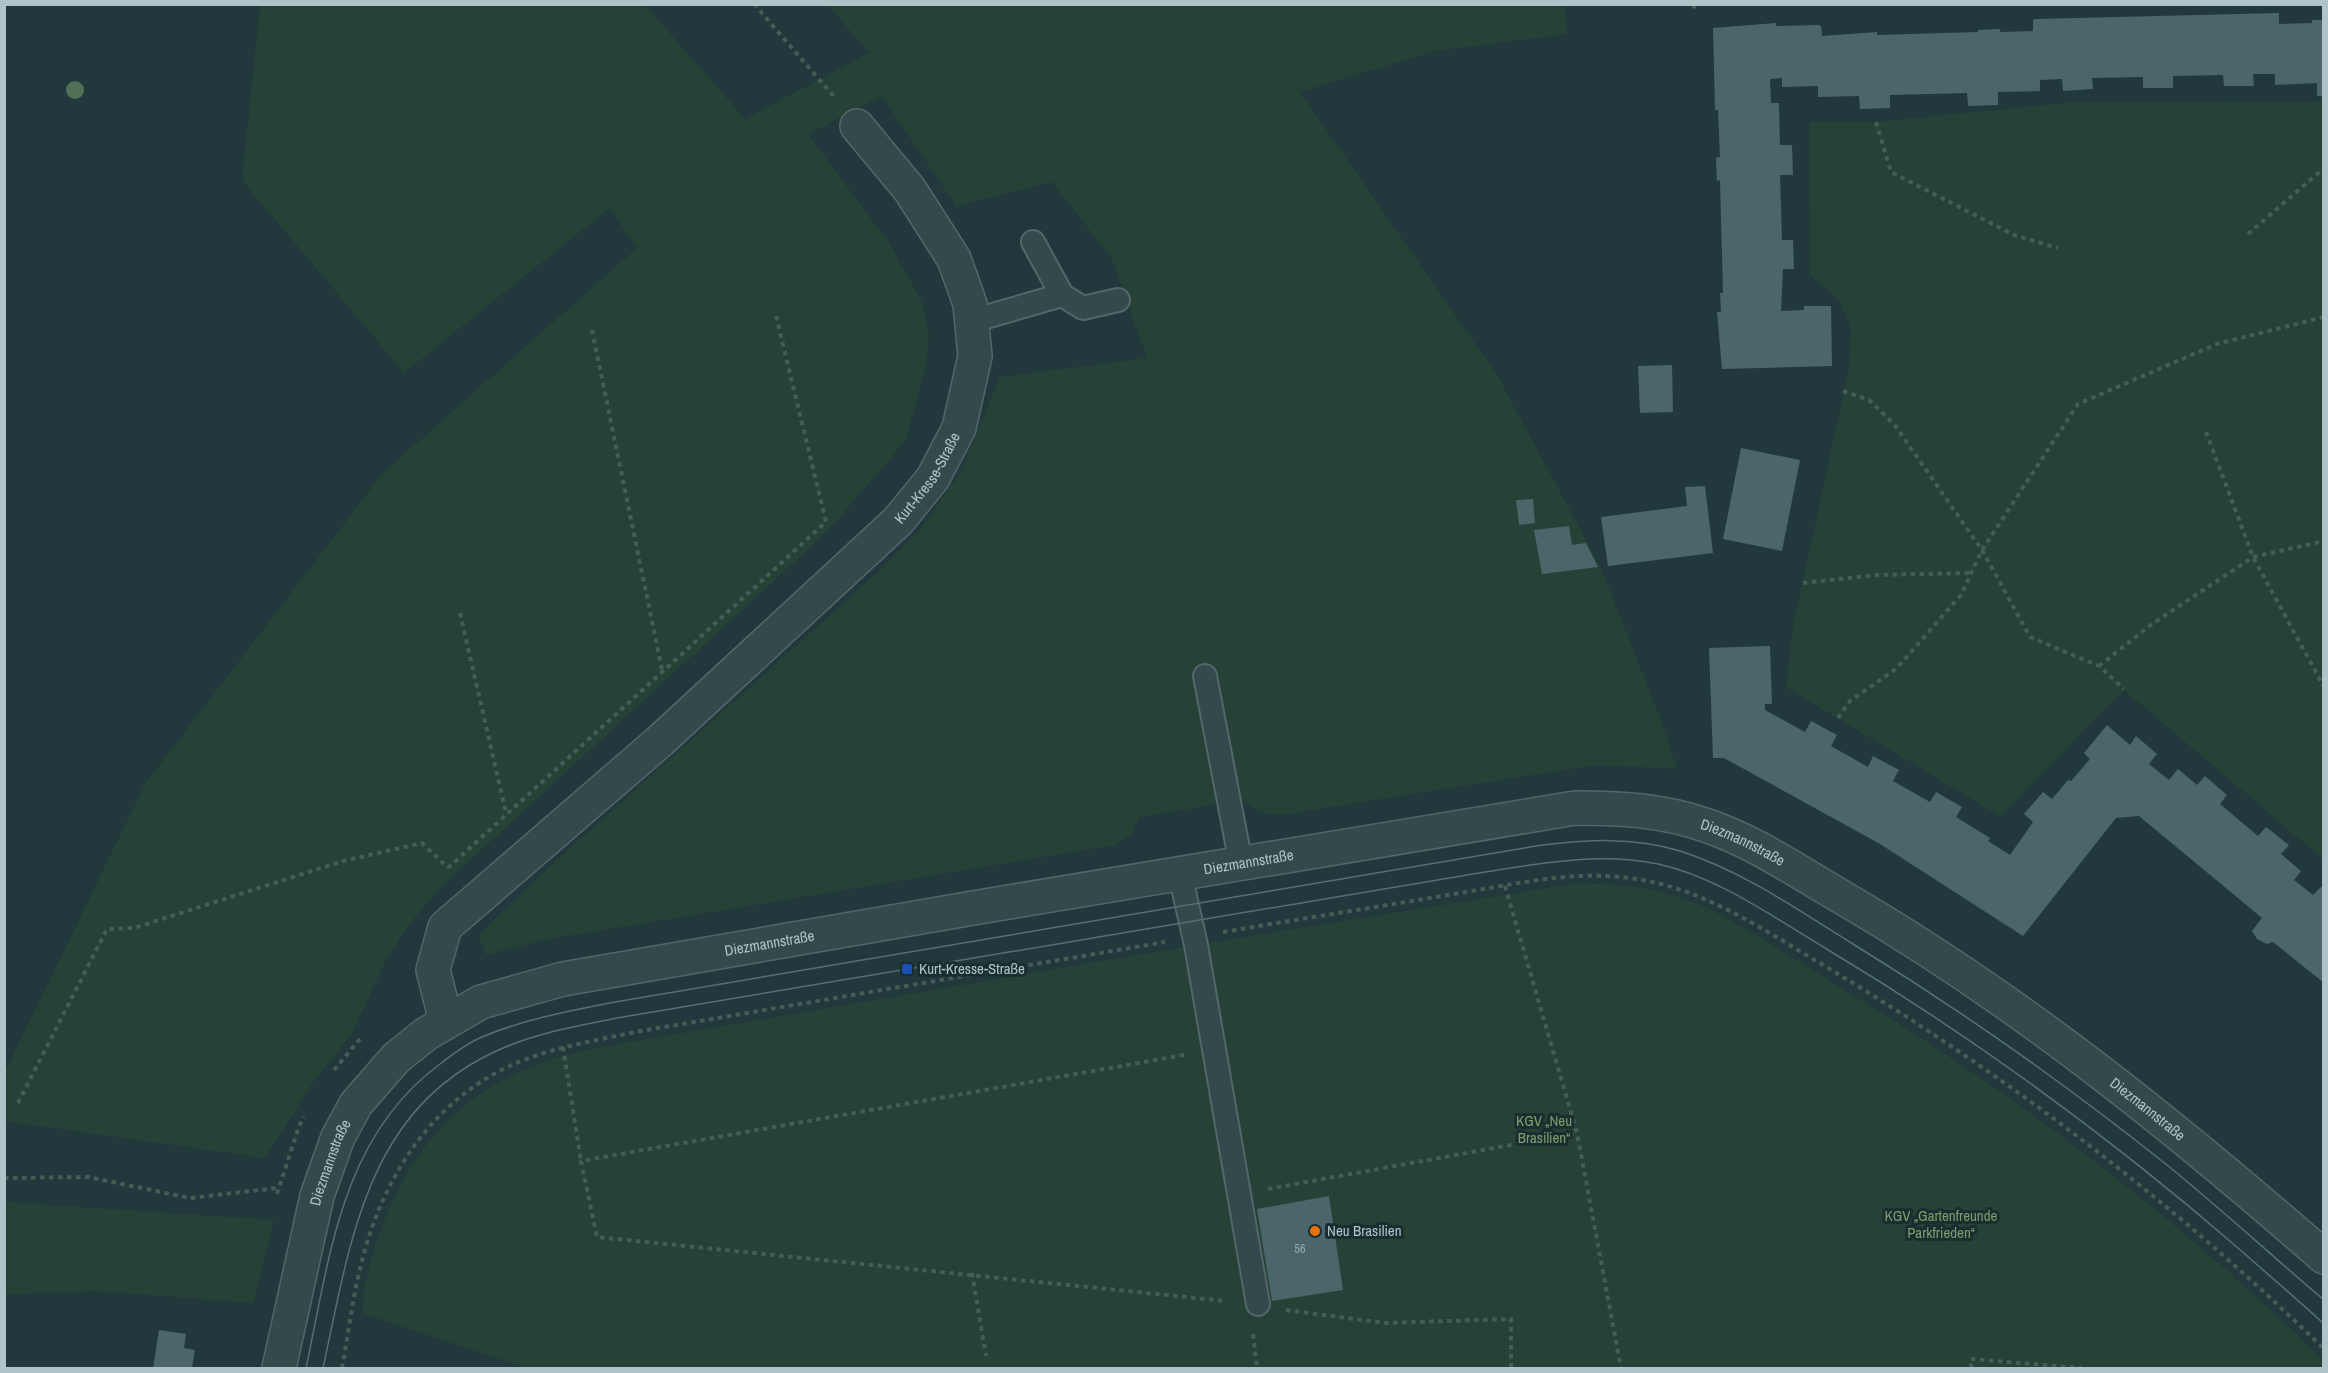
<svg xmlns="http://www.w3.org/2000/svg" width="2328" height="1373" viewBox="0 0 2328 1373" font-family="'Archivo Narrow',sans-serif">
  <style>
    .green { fill: #264135 }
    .building { fill: #4b666a }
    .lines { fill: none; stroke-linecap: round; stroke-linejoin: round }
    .service-casing { stroke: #526769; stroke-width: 26 }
    .minor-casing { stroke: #526769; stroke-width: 36 }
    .tertiary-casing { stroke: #526769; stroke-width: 36 }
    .path { stroke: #445e55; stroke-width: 4; stroke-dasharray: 4.5 4.5; stroke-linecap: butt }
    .service { stroke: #34494c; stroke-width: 22 }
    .minor { stroke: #34494c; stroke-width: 33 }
    .tertiary { stroke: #34494c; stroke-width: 33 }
    .tram { stroke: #567073; stroke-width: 1.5 }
    .tree { fill: #517157 }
    .transit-dot { fill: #1a4fb4; stroke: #1a2e30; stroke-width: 2 }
    .food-dot { fill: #e8710a; stroke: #1a2e30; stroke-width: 2 }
    .labels { text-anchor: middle; stroke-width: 6; stroke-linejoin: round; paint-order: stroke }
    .number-label { font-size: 12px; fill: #96acb0 }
    .street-label { font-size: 15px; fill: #afc4c8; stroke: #1a2e30 }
    .poi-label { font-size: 15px; fill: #afc4c8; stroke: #1a2e30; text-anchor: start }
    .park-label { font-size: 15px; fill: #799f6d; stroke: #1a2e30 }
  </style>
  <rect width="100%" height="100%" fill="#21393c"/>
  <g class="green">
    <path d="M260,5H645L745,119L869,53L828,5H1565L1567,34L1435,51L1300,92L1497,375L1601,568L1661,720L1677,769L1596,765L1287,814C1269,815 1256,813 1243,800L1139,817L1131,835L1115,845L544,940L486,955L478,936L537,878L876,574L919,531L961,472L1000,377L1147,358L1112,259L1052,182L956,206L882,96L808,134L889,243L922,302L929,335L927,360L906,440L829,530L442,886L407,927L385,962L352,1034L312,1084L265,1158L5,1121L4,1074L145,784L383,473L637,248L610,208L404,373L242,180Z"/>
    <path d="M2323,101V859L2124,690L2000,816L1786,687L1793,626L1848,373L1851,330L1839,299L1810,275L1809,122H1876L2074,102Z"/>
    <path d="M1573,884C1611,883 1648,886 1685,899C1736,918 1784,953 1831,982C2009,1088 2175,1215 2323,1360L2324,1368H526L362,1313L365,1294L363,1293C385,1191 433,1102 539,1064C570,1052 603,1047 636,1041L1196,945Z"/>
    <path d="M5,1202L274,1220L254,1303L96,1291L5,1294Z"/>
  </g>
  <g class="building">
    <path d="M2279,13V24L2312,23V20H2324V96H2317V83L2275,85V74H2253L2254,86H2224L2223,75L2173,76V88H2143V77L2092,78L2093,89L2063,91L2062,79L2040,80V91L1998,92V105L1968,106L1967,93L1929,94L1890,95V108L1860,109L1859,96L1818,97V86L1782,87V78L1770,79L1771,103H1779L1780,145H1792L1793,175H1780L1782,240H1793L1794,269H1783L1781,311L1804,310V306H1831L1832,366L1722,369L1717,312H1721L1720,293H1723L1720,180L1717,181L1716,158L1720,157L1718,110H1715L1713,28L1776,23V26L1819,25L1821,26L1822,36L1877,32V35L1978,32V30L2000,29V32L2033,31V20L2036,19Z"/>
    <path d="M1672,365L1673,412L1640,413L1638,366Z"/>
    <path d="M1741,448L1800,460L1782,551L1723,539Z"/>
    <path d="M1705,486L1713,553L1608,566L1601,517L1687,506L1685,487Z"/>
    <path d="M1533,499L1535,523L1519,525L1516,500Z"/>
    <path d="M1569,526L1572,545L1586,543L1598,567L1542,574L1534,530Z"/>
    <path d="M1770,646L1772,704H1765V710L1805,732L1811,721L1837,735L1831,746L1868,767L1873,756L1899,770L1893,781L1930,802L1936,792L1962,807L1956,817L1990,838L1988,841L2010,855L2033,822L2024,814L2043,792L2052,799L2068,780L2071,781L2090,759L2084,753L2107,725L2130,745L2136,736L2157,754L2149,764L2169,780L2178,769L2197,785L2205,776L2227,795L2220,804L2258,836L2266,827L2289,845L2281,854L2301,871L2294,880L2313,895L2321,887L2324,889V983L2273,942L2267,944L2257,939L2252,931L2262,918L2139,816L2116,818L2023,936L1880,844L1724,758H1713L1709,648Z"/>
    <path d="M1329,1196L1343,1290L1272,1301L1257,1209Z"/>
    <path d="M159,1330L186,1334L184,1348L195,1350L192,1368H153Z"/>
  </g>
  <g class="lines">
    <defs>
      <g id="service">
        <path d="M1033,242L1062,295"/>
        <path d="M972,321L1062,295L1083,308L1118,300"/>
        <path d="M1205,676L1241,864"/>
        <path d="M1180,874L1196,945L1258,1304"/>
      </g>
      <g id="minor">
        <path id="s1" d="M446,1021L433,970L445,927L660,741L898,521L933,478L959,428L975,356L970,304L954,259L910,190L857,126"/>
      </g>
      <g id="tertiary">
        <path id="s2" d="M279,1368L317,1196L338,1137L356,1104L396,1058L426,1034L481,1002L563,979L979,907L1575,808C1620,808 1662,810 1705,825C1754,841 1800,873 1845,899C2018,1000 2173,1125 2324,1257"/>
      </g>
    </defs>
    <use href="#service" class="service-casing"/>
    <use href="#minor" class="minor-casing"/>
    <use href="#tertiary" class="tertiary-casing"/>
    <g class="path">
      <path d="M754,4L836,99"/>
      <path d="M1694,4V11"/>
      <path d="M1876,122L1891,172L2014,235L2058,248"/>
      <path d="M2248,234L2324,168"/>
      <path d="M592,330L662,670"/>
      <path d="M1843,391L1869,400L1894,424L1982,550L2078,404L2217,344L2324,317"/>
      <path d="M2206,432L2253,557L2324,687"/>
      <path d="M1982,550L2030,637L2099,666L2124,689"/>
      <path d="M1803,583L1878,575L1971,573"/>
      <path d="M460,613L506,813"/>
      <path d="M2099,666L2152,624L2253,557L2324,541"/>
      <path d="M1838,718L1850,701L1896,669L1961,595L1982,550"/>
      <path d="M448,868L826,522L776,316"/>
      <path d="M1505,886L1577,1133L1621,1368"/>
      <path d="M1223,932C1300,919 1377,907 1454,894C1511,885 1571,870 1629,878C1699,886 1759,927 1818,962C2000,1070 2172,1200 2324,1349"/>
      <path d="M563,1047L581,1161"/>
      <path d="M1184,1055L581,1161L597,1237L1225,1301"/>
      <path d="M334,1070L360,1039"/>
      <path d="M18,1103L107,929L134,928L343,861L422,843L448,868"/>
      <path d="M4,1178L88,1177L190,1198L278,1188"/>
      <path d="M1268,1189L1577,1133"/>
      <path d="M277,1194L299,1126L304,1117"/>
      <path d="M972,1273L986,1356"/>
      <path d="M1286,1310L1385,1323L1511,1319V1368"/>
      <path d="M1253,1334L1257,1368"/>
      <path d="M342,1368C349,1331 353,1293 363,1257C386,1170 438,1093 524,1060C560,1046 598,1040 635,1032L1165,942"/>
      <path d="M1971,1368V1359L2082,1368"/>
    </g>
    <use href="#service" class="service"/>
    <use href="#minor" class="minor"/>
    <use href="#tertiary" class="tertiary"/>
    <g class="tram">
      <path d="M306,1368C330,1256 341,1137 440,1064C453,1054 467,1043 482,1037C525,1019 569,1011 615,1002L1536,846C1585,840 1633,836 1680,851C1743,871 1798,910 1853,944C1962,1011 2067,1085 2167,1165C2220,1208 2271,1255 2324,1300"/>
      <path d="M323,1368C351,1240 366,1107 503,1048C540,1032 579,1026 617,1018L1485,872C1542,863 1600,852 1658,864C1718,877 1773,917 1825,948C1972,1036 2109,1136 2238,1248C2266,1273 2296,1298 2324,1324"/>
    </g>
  </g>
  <circle class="tree" cx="75" cy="90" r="9"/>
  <rect class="transit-dot" x="901" y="963" width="12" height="12" rx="3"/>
  <circle class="food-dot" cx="1315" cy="1231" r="6"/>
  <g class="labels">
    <g class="number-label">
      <text x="1300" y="1253">56</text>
    </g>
    <g class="street-label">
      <text dy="5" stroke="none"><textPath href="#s1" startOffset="758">Kurt-Kresse-Straße</textPath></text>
      <text dy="5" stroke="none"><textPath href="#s2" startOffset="1724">Diezmannstraße</textPath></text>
      <text dy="5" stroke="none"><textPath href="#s2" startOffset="1220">Diezmannstraße</textPath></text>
      <text dy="5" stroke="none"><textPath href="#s2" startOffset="734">Diezmannstraße</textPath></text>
      <text dy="5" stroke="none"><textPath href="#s2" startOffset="2210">Diezmannstraße</textPath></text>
      <text dy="5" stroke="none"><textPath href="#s2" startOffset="212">Diezmannstraße</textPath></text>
    </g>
    <g class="poi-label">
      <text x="919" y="974">Kurt-Kresse-Straße</text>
      <text x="1327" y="1236">Neu Brasilien</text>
    </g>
    <g class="park-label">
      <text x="1544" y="1126">KGV „Neu<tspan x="1544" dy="17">Brasilien“</tspan></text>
      <text x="1941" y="1221">KGV „Gartenfreunde<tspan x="1941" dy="17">Parkfrieden“</tspan></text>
    </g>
  </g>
  <rect width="2328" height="1373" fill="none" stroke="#afc4c8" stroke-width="12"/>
</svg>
